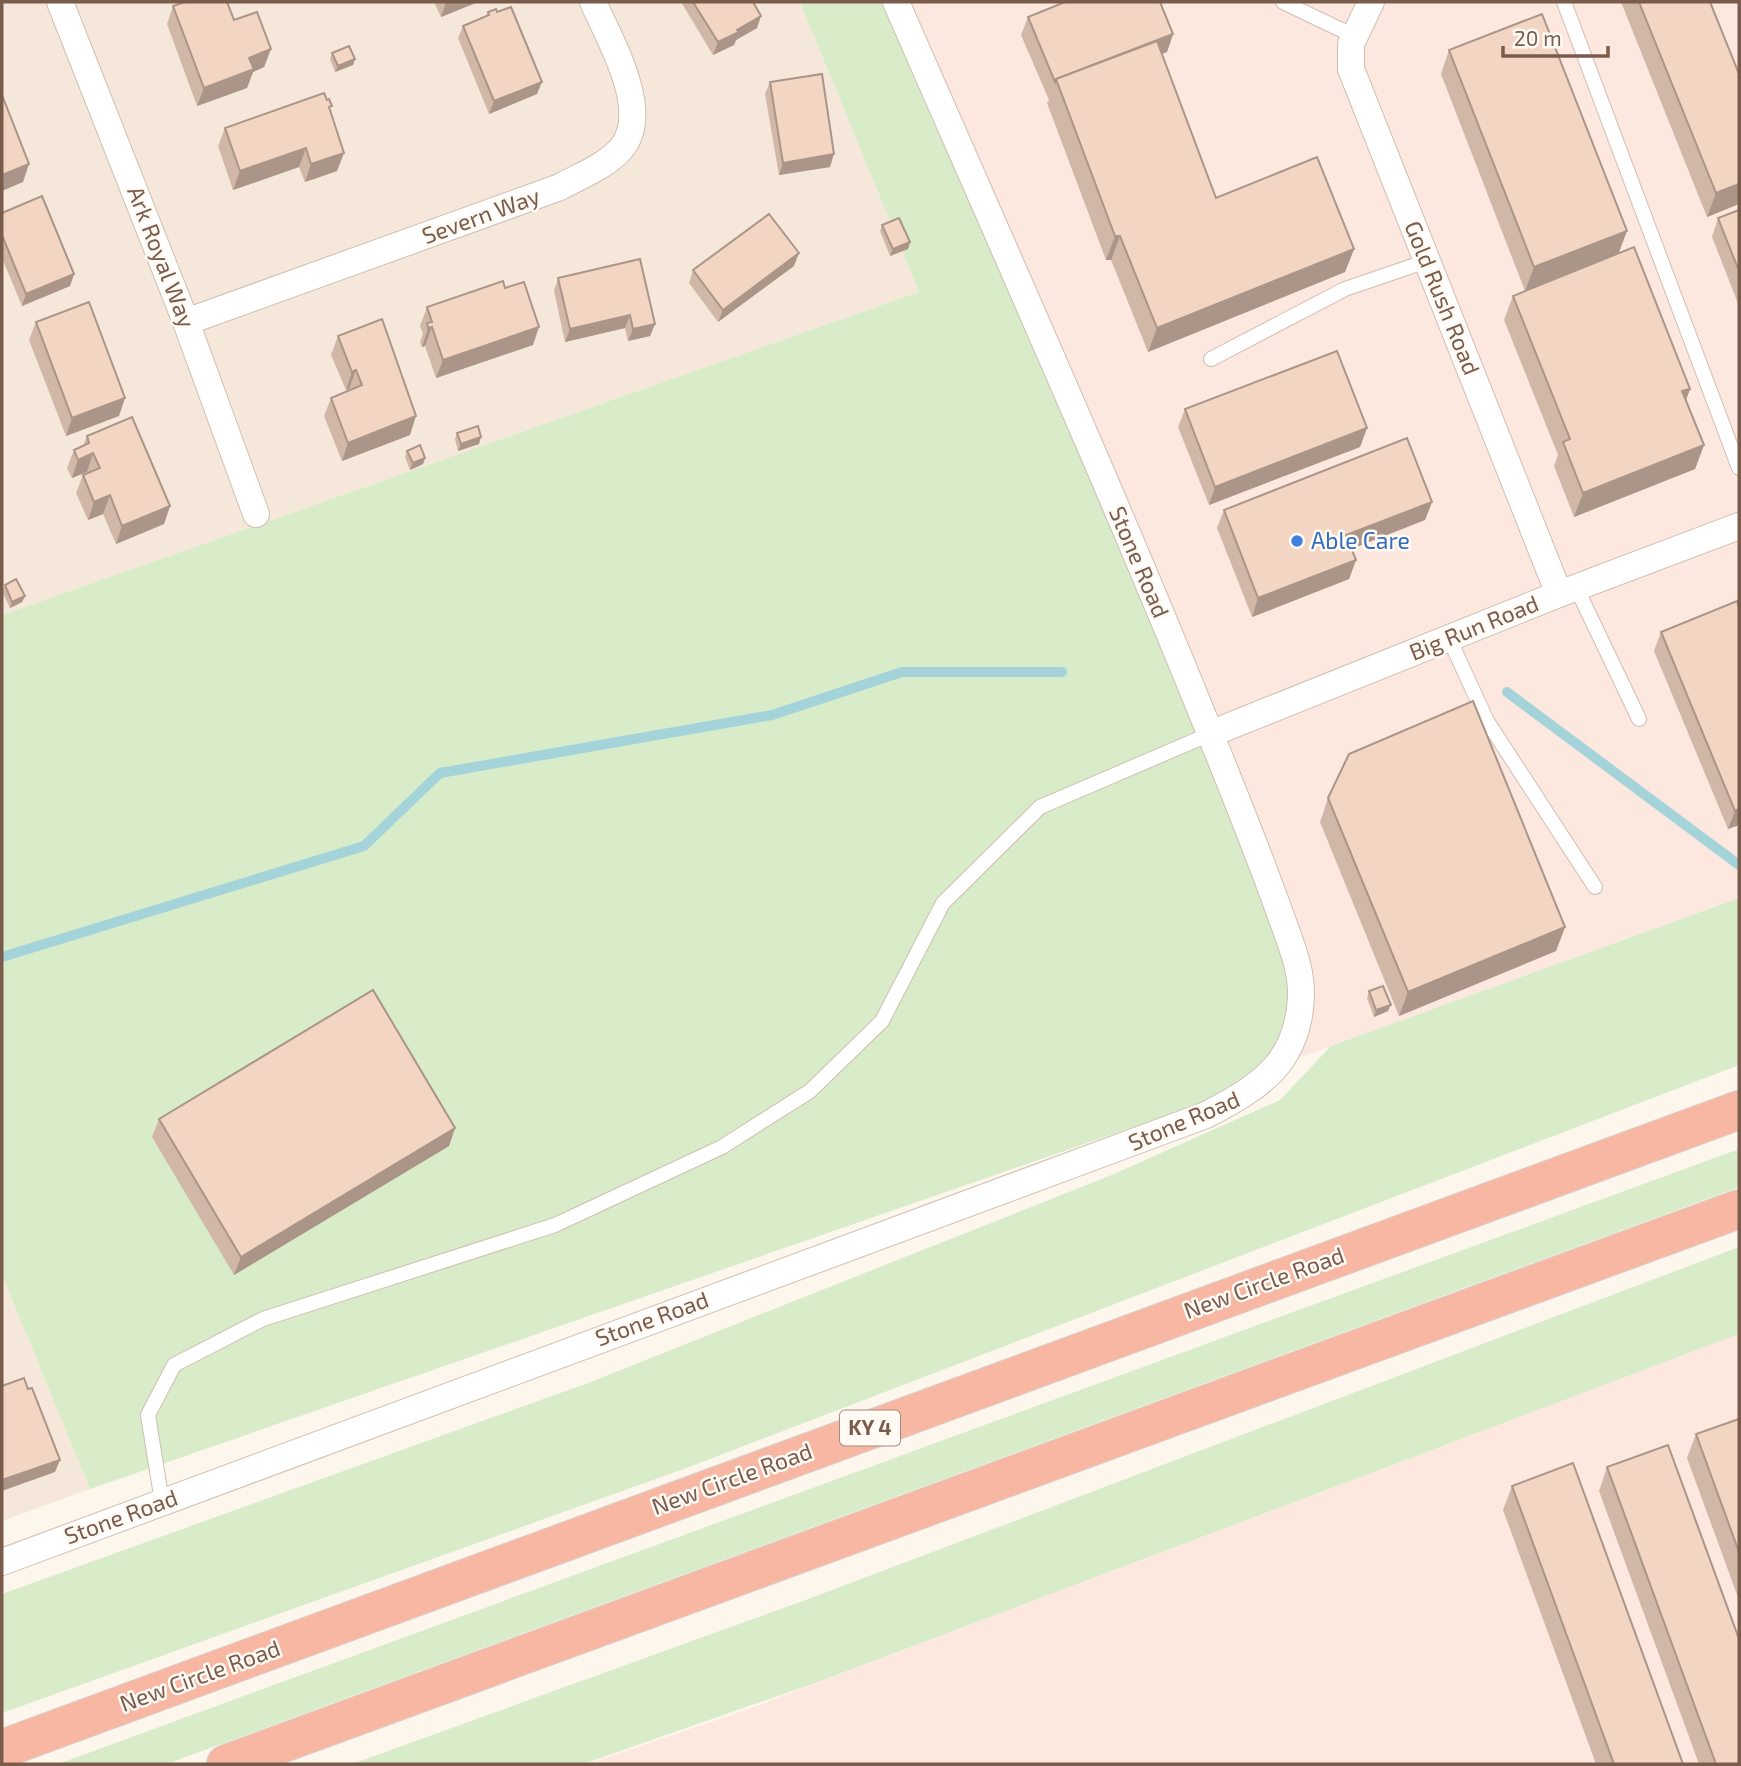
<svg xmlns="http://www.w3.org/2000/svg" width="1741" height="1766" viewBox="0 0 1741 1766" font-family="'Exo 2',sans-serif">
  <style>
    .residential { fill: #f5e8da }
    .commercial { fill: #fde8e0 }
    .green { fill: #d8ecc9 }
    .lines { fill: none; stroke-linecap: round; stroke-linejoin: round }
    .stream { stroke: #a5d3da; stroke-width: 10 }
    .service-casing { stroke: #d1beb0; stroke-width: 16 }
    .minor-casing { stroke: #d1beb0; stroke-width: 28 }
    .motorway-casing { stroke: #dad1cd; stroke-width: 40 }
    .service { stroke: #fff; stroke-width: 14 }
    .minor { stroke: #fff; stroke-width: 26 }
    .motorway { stroke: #f7b7a3; stroke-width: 38 }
    .wall { fill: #d1b7a8 }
    .shaded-wall { fill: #aa9588 }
    .building { fill: #f3d5c3; stroke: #aa9588; stroke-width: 2 }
    .shop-dot { fill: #3f7fe0; stroke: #fffaf3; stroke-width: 2.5 }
    .labels { text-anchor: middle; stroke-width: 5; stroke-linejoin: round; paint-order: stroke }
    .shield { fill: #fffaf3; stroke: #a28b7f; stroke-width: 2 }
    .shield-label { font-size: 21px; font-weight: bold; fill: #7a5c4d }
    .street-label { font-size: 23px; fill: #7a5c4d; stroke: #fffaf3 }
    .shop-label { font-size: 23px; fill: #366cbe; stroke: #fffaf3; text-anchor: start }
  </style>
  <rect width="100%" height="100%" fill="#fdf6ec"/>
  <g class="residential">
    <path d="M2,2H800L919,292L2,615Z"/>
    <path d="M2,1275L90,1489L2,1521Z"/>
  </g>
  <g class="commercial">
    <path d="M897,2H1739V898L1279,1065Z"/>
    <path d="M1739,1334V1764H588L740,1712Z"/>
  </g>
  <g class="green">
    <path d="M800,2H902L1264,868L1298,1027L1263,1082L90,1489L2,1275V615L919,292Z"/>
    <path d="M1739,898V1065L681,1470L2,1713V1594L588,1383L1114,1174L1280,1100L1331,1046Z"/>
    <path d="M1739,1149V1187L167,1764H58Z"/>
    <path d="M1739,1247V1334L818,1682L583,1764H352L803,1601Z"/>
  </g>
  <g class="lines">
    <g class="stream">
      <path d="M1507,692L1739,865"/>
      <path d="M2,957L364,846L440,773L772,715L902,672H1062"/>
    </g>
    <defs>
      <g id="service">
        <path d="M1283,2L1354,36"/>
        <path d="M1564,2L1739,468"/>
        <path d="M1211,359L1345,289L1427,261"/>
        <path d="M1576,587L1639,719"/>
        <path d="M1449,638L1487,721L1595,887"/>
        <path d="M162,1502L148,1415L174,1365L263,1319L555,1225L722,1147L810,1091L882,1021L943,903L1040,807L1210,734"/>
      </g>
      <g id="minor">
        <path d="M60,2L186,322L256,514"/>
        <path d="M1371,2L1351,44V69L1559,594"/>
        <path d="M186,322L560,187C580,176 604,167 620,150C654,113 609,39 593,2"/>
        <path d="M1210,734L1559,594L1739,526"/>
        <path d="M2,1562L1206,1115C1260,1087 1298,1063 1301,997C1302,970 1291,944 1282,919C1264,868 1244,818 1224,768C1121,510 1007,256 896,2"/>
      </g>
      <g id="motorway">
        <path d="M2,1749L1739,1110"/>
        <path d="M226,1764L1739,1209"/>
      </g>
    </defs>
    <use href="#service" class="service-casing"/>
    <use href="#minor" class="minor-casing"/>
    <use href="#motorway" class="motorway-casing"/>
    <use href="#service" class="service"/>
    <use href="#minor" class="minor"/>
    <use href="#motorway" class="motorway"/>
  </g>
  <g class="wall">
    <path d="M434,2H478L441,17Z"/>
    <path d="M681,2H753L757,28L736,40L734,45L713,55Z"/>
    <path d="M1621,2H1710L1739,204L1707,217Z"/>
    <path d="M173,6L234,20L271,49L264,67L253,72L247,88L197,106L167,24Z"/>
    <path d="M488,12L537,94L489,114L458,38L463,26L486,16Z"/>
    <path d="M1028,17L1173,34L1167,52L1162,54L1216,198L1354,249L1345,272L1148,352L1111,260H1106L1047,103L1049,100L1021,35Z"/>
    <path d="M1449,50L1619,253L1690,389L1686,400L1704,445L1695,469L1574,517L1554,466L1558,455L1504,320L1513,296L1525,291L1441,74Z"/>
    <path d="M332,53L355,59L353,65L335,72L330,59Z"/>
    <path d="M770,82L830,167L779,175L765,94Z"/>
    <path d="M330,111L337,171L305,182L299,167L233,190L218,146L225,128Z"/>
    <path d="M1739,210V306L1712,237L1718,218Z"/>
    <path d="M2,213L74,274L70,286L22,306L2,258Z"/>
    <path d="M882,225L910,242L908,249L890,256L880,231Z"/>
    <path d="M794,266L718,322L689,283L693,270Z"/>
    <path d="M558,278L655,324L650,336L628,341L625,328L565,342L554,291Z"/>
    <path d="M505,288L533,345L436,378L425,346L422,347L420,342L423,334L420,326L427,307Z"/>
    <path d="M36,322L119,416L66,436L29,340Z"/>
    <path d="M338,336L410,435L342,461L324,416L331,398L349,390V389L346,390L331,355Z"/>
    <path d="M1185,409L1367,428L1360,447L1209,505L1178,427Z"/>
    <path d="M457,433L479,444L458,451L455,439Z"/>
    <path d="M87,436L170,506L164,524L116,544L103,514L88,520L76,493L83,475L87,473V472L72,478L67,468L74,450L83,446Z"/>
    <path d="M407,451L425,458L423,464L410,470L405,457Z"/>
    <path d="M1432,502L1425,520L1352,549L1356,560L1349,579L1252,617L1217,528L1224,510Z"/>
    <path d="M5,585L25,596L22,602L10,608L2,591Z"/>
    <path d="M1737,601L1739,825L1728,829L1654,651L1661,632Z"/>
    <path d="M1328,798L1565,927L1556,951L1399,1016L1320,822Z"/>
    <path d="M1369,991L1388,1011L1374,1017L1367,998Z"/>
    <path d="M159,1119L455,1128L449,1146L234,1275L152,1137Z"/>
    <path d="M1739,1419V1600L1687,1458L1696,1434Z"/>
    <path d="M1607,1467L1739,1764H1699L1599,1491Z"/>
    <path d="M1512,1486L1683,1764H1596L1503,1510Z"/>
  </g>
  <g class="shaded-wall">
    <path d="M446,2H478L441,17Z"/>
    <path d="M761,16L757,28L736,40L734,45L713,55L718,42Z"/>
    <path d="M1173,34L1167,52L1062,95L1057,81Z"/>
    <path d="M271,49L264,67L253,72L247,88L197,106L204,88L249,58Z"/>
    <path d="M355,59L353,65L335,72L338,66Z"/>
    <path d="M542,82L537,94L489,114L494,101Z"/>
    <path d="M306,148L299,167L233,190L240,171Z"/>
    <path d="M344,153L337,171L305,182L311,164Z"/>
    <path d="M834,154L830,167L779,175L783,163Z"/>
    <path d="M29,164L23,182L2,191V175Z"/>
    <path d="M1739,184V204L1707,217L1716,193Z"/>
    <path d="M1627,231L1618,255L1525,291L1534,267Z"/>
    <path d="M1115,236H1120L1111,260H1106Z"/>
    <path d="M910,242L908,249L890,256L893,249Z"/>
    <path d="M1354,249L1345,272L1148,352L1157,328Z"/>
    <path d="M799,253L794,266L718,322L723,310Z"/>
    <path d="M74,274L70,286L22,306L26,294Z"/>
    <path d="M630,315L625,328L565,342L570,329Z"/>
    <path d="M655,324L650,336L628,341L633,329Z"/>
    <path d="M432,327L425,346L422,347L428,328Z"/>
    <path d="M539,327L533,345L436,378L443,360Z"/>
    <path d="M356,370L349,389L346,390L352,372Z"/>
    <path d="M1690,389L1681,413L1682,391Z"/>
    <path d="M125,398L119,416L66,436L72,418Z"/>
    <path d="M416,416L410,435L342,461L348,443Z"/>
    <path d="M1367,428L1360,447L1209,505L1215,487Z"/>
    <path d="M481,437L479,444L458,451L461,444Z"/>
    <path d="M1704,445L1695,469L1574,517L1583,493Z"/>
    <path d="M93,453L87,472L72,478L78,460Z"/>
    <path d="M425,458L423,464L410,470L413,463Z"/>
    <path d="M110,495L103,514L88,520L94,502Z"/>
    <path d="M1432,502L1425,520L1340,553L1346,535Z"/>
    <path d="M170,506L164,524L116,544L122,526Z"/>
    <path d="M1356,560L1349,579L1252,617L1258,598Z"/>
    <path d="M25,596L22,602L10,608L12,602Z"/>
    <path d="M1739,809V825L1728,829L1735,811Z"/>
    <path d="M1565,927L1556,951L1399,1016L1408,992Z"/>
    <path d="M1391,1005L1388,1011L1374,1017L1376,1010Z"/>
    <path d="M455,1128L449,1146L234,1275L241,1257Z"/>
    <path d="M60,1460L55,1472L2,1491V1480Z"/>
  </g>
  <g class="building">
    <path d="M185,2H227L234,20L257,12L271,49L249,58L254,69L204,88L173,6Z"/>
    <path d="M693,2H753L761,16L737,30L739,32L718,42Z"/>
    <path d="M1065,2H1160L1173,34L1056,79L1055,82L1028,17Z"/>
    <path d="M1639,2H1710L1739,74V184L1716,193Z"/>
    <path d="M511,7L542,82L494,101L463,26L489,15L488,12L496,9L497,12Z"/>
    <path d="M1542,14L1627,231L1534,267L1449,50Z"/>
    <path d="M1157,41L1216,198L1317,157L1354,249L1157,328L1120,236H1115L1056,79Z"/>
    <path d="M349,46L355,59L338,66L332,53Z"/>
    <path d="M822,74L834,154L783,163L770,82Z"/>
    <path d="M324,93L327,100L329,99L332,106L329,107L344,153L311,164L306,148L240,171L225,128Z"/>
    <path d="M2,95L29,164L2,175Z"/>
    <path d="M42,196L74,274L26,294L2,235V213Z"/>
    <path d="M1739,210V271L1718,218Z"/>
    <path d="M769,214L799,253L723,310L693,270Z"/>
    <path d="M899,218L910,242L893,249L882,225Z"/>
    <path d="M1634,247L1690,389L1682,391L1704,445L1583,493L1563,442L1570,439L1513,296Z"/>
    <path d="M640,259L655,324L633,329L630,315L570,329L558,278Z"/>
    <path d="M503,281L505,288L524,282L539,327L443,360L432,327L428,328L427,323L432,322L427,307Z"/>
    <path d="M89,302L125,398L72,418L36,322Z"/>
    <path d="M382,319L416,416L348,443L331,398L362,385L356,370L352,372L338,336Z"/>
    <path d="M1337,351L1367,428L1215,487L1185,409Z"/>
    <path d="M132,417L170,506L122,526L110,495L94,502L83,475L100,468L93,453L78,460L74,450L89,443L87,436Z"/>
    <path d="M478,426L481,437L461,444L457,433Z"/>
    <path d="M1407,438L1432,502L1346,535L1356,560L1258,598L1224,510Z"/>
    <path d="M420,445L425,458L413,463L407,451Z"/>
    <path d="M16,579L25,596L12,602L5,585Z"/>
    <path d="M1737,601L1739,607V809L1735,811L1661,632Z"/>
    <path d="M1473,701L1565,927L1408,992L1328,798L1349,754Z"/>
    <path d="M1383,986L1391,1005L1376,1010L1369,991Z"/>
    <path d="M373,990L455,1128L241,1257L159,1119Z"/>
    <path d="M24,1378L28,1389L32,1388L60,1460L2,1480V1386Z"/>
    <path d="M1739,1419V1552L1696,1434Z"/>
    <path d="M1668,1445L1739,1639V1764H1716L1607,1467Z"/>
    <path d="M1573,1463L1683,1764H1614L1512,1486Z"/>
  </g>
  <circle class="shop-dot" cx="1297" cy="541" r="7"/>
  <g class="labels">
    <rect class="shield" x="840" y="1410.5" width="60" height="35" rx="5"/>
    <g class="shield-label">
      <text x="870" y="1435">KY 4</text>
    </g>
    <g class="street-label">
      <text transform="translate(481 216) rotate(-20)" y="8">Severn Way</text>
      <text transform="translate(161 257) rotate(69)" y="8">Ark Royal Way</text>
      <text transform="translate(1442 298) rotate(68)" y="8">Gold Rush Road</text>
      <text transform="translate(1139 562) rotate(67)" y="8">Stone Road</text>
      <text transform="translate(1474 628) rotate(-22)" y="8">Big Run Road</text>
      <text transform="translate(1184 1121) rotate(-23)" y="8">Stone Road</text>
      <text transform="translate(1264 1283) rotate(-20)" y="8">New Circle Road</text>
      <text transform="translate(652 1319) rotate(-20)" y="8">Stone Road</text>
      <text transform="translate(732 1479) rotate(-20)" y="8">New Circle Road</text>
      <text transform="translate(121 1517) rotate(-20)" y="8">Stone Road</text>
      <text transform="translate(200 1676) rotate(-20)" y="8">New Circle Road</text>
    </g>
    <g class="shop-label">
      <text x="1311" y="549">Able Care</text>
    </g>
  </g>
  <rect width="1741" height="1766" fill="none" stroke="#7a5c4d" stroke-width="7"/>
  <path d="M1503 46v10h105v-10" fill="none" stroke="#7a5c4d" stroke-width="3.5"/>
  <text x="1514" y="46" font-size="21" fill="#7a5c4d" stroke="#fffaf3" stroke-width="5" paint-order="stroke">20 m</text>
</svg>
